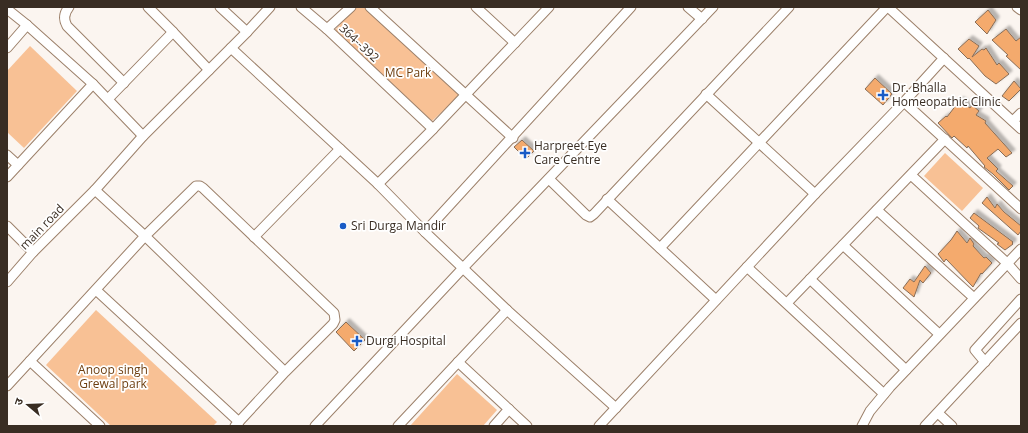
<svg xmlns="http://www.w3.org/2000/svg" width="1028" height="433" viewBox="0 0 1028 433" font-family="'Open Sans','Noto Sans Devanagari',sans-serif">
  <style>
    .green { fill: #f8c195 }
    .building { fill: #f4aa6d; stroke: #886d57; filter: url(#shadow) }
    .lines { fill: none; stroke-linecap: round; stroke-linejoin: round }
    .street-casing { stroke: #9c806a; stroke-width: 11 }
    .street { stroke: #fff; stroke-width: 9 }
    .poi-dot { fill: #195bc6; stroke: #fff; stroke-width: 1.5 }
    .labels { text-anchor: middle; stroke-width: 3.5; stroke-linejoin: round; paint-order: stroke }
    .street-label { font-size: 12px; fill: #392d23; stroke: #fff }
    .park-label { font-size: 12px; fill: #6d3e0f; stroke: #fff }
    .poi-label { font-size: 12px; fill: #392d23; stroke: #fff; text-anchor: start }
  </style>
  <defs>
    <filter id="shadow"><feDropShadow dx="3.5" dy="-3.5" stdDeviation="1" flood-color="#0004"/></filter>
  </defs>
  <rect width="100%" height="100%" fill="#fbf5f0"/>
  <g class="green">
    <path d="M356,7H364L460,95L432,121L335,30Z"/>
    <path d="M30,46L77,91L24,148L7,132V71Z"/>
    <path d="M945,153L983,188L962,211L924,176Z"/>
    <path d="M96,310L217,422L213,426H111L46,365Z"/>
    <path d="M457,374L497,410L483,426H410Z"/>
  </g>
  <g class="building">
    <path d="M988,10L996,20L987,34L975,22Z"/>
    <path d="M1006,29L1016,41L1021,37V70L1006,56L1008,55L992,40Z"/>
    <path d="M969,39L979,46L972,57L982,49L984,50L986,48L997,65L999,63L1009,74L996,84L985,76L969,58L968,59L958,49Z"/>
    <path d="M875,78L892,94L883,105L865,89Z"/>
    <path d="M1014,81L1021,89L1009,101L1002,96Z"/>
    <path d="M960,100L970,108L972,105L979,111L976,115L986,121L985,123L1012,153L1006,157L998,149L987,158L998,169L996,171L1013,186L1009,190L993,174L984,167L985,166L968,146L967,148L954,136L952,138L938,123L946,116L947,117Z"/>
    <path d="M522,140L534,151L526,159L514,147Z"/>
    <path d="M987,197L995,208L997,204L1004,212L1021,226V231L1018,235L982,203Z"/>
    <path d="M974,213L1013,242L1012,243L1013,244L1005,250L997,244L999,243L978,228L979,226L970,218Z"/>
    <path d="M957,231L967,243L970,238L974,244L973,246L984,258L986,257L992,263L982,274L981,273L973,287L946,259L944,262L938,254L951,240Z"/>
    <path d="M925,266L931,273L923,283L920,280L914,297L903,288L910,279L914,282Z"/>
    <path d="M346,322L365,340L354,351L336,332Z"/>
  </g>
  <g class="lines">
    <defs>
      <g id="street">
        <path d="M69,7C64,13 63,19 67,26L124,83"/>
        <path d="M148,7L173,32L209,70"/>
        <path d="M220,7L247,32"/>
        <path d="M301,7L327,29"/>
        <path d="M351,7L327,29L433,129"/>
        <path d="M370,7L513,138"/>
        <path d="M476,7L515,43"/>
        <path d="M688,7L702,19"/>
        <path d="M888,7L1021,129"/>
        <path d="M1017,7L1021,10"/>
        <path d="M7,9L27,25"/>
        <path d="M7,48L27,25L93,84L143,136"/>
        <path d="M231,48L378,184L425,232L507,310L616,408"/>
        <path d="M706,94L815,194"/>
        <path d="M108,99L173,32"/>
        <path d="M904,102L1021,209"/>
        <path d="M1013,121L1021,113"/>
        <path d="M7,155L18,165"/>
        <path d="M911,175L1007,263L1021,279"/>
        <path d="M7,177L93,84"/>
        <path d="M549,179L586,215L590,217L594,214L789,7"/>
        <path d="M378,184L433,129L549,7"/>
        <path d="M607,199L716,300"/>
        <path d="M877,210L974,298"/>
        <path d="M7,226L33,252"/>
        <path d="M425,232L631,7"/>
        <path d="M254,237L340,149"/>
        <path d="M843,245L939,334"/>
        <path d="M660,248L887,7"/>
        <path d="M747,267L884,394"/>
        <path d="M810,279L906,370"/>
        <path d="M7,282L33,252L95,190"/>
        <path d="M96,290L239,422"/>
        <path d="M787,303L945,139"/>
        <path d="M30,361L100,426"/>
        <path d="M458,362L527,426"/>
        <path d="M985,362L975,350L1021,299"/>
        <path d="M7,386L145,236L95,190L143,136L247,32L270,7"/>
        <path d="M938,413L952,426"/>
        <path d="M235,426L285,372L333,324L335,320L334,313L203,188L200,186H196L145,236L285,372"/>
        <path d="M315,426L463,268L713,7"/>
        <path d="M398,426L507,310"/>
        <path d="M494,426L509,409"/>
        <path d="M599,426L815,194L904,102L944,58"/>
        <path d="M862,426L870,411L890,387L1021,249"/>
        <path d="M925,426L1021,323"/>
      </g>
    </defs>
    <use href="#street" class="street-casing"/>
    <use href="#street" class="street"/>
  </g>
  <g class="poi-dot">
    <path d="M881 89h4v4h4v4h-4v4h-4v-4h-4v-4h4z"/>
    <path d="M523 147h4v4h4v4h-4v4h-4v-4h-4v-4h4z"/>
    <circle cx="343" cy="226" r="4"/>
    <path d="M355 335h4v4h4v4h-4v4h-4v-4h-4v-4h4z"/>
  </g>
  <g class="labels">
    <g class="street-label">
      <text transform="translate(359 43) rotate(43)" y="4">364--392</text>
      <text transform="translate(42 227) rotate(-46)" y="4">main road</text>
    </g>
    <g class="park-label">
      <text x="408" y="77">MC Park</text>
      <text x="113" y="374">Anoop singh<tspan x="113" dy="14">Grewal park</tspan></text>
    </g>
    <g class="poi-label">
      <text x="892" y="92">Dr. Bhalla<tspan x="892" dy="14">Homeopathic Clinic</tspan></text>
      <text x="534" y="150">Harpreet Eye<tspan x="534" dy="14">Care Centre</tspan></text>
      <text x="351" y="230">Sri Durga Mandir</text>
      <text x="366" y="345">Durgi Hospital</text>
    </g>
  </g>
  <rect width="1028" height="433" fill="none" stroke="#392d23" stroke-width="16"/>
  <g transform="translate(28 405) rotate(289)" stroke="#ffffff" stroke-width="3" paint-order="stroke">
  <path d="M0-3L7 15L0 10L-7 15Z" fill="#392d23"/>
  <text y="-6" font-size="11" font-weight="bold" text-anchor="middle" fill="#392d23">उ</text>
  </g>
</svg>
